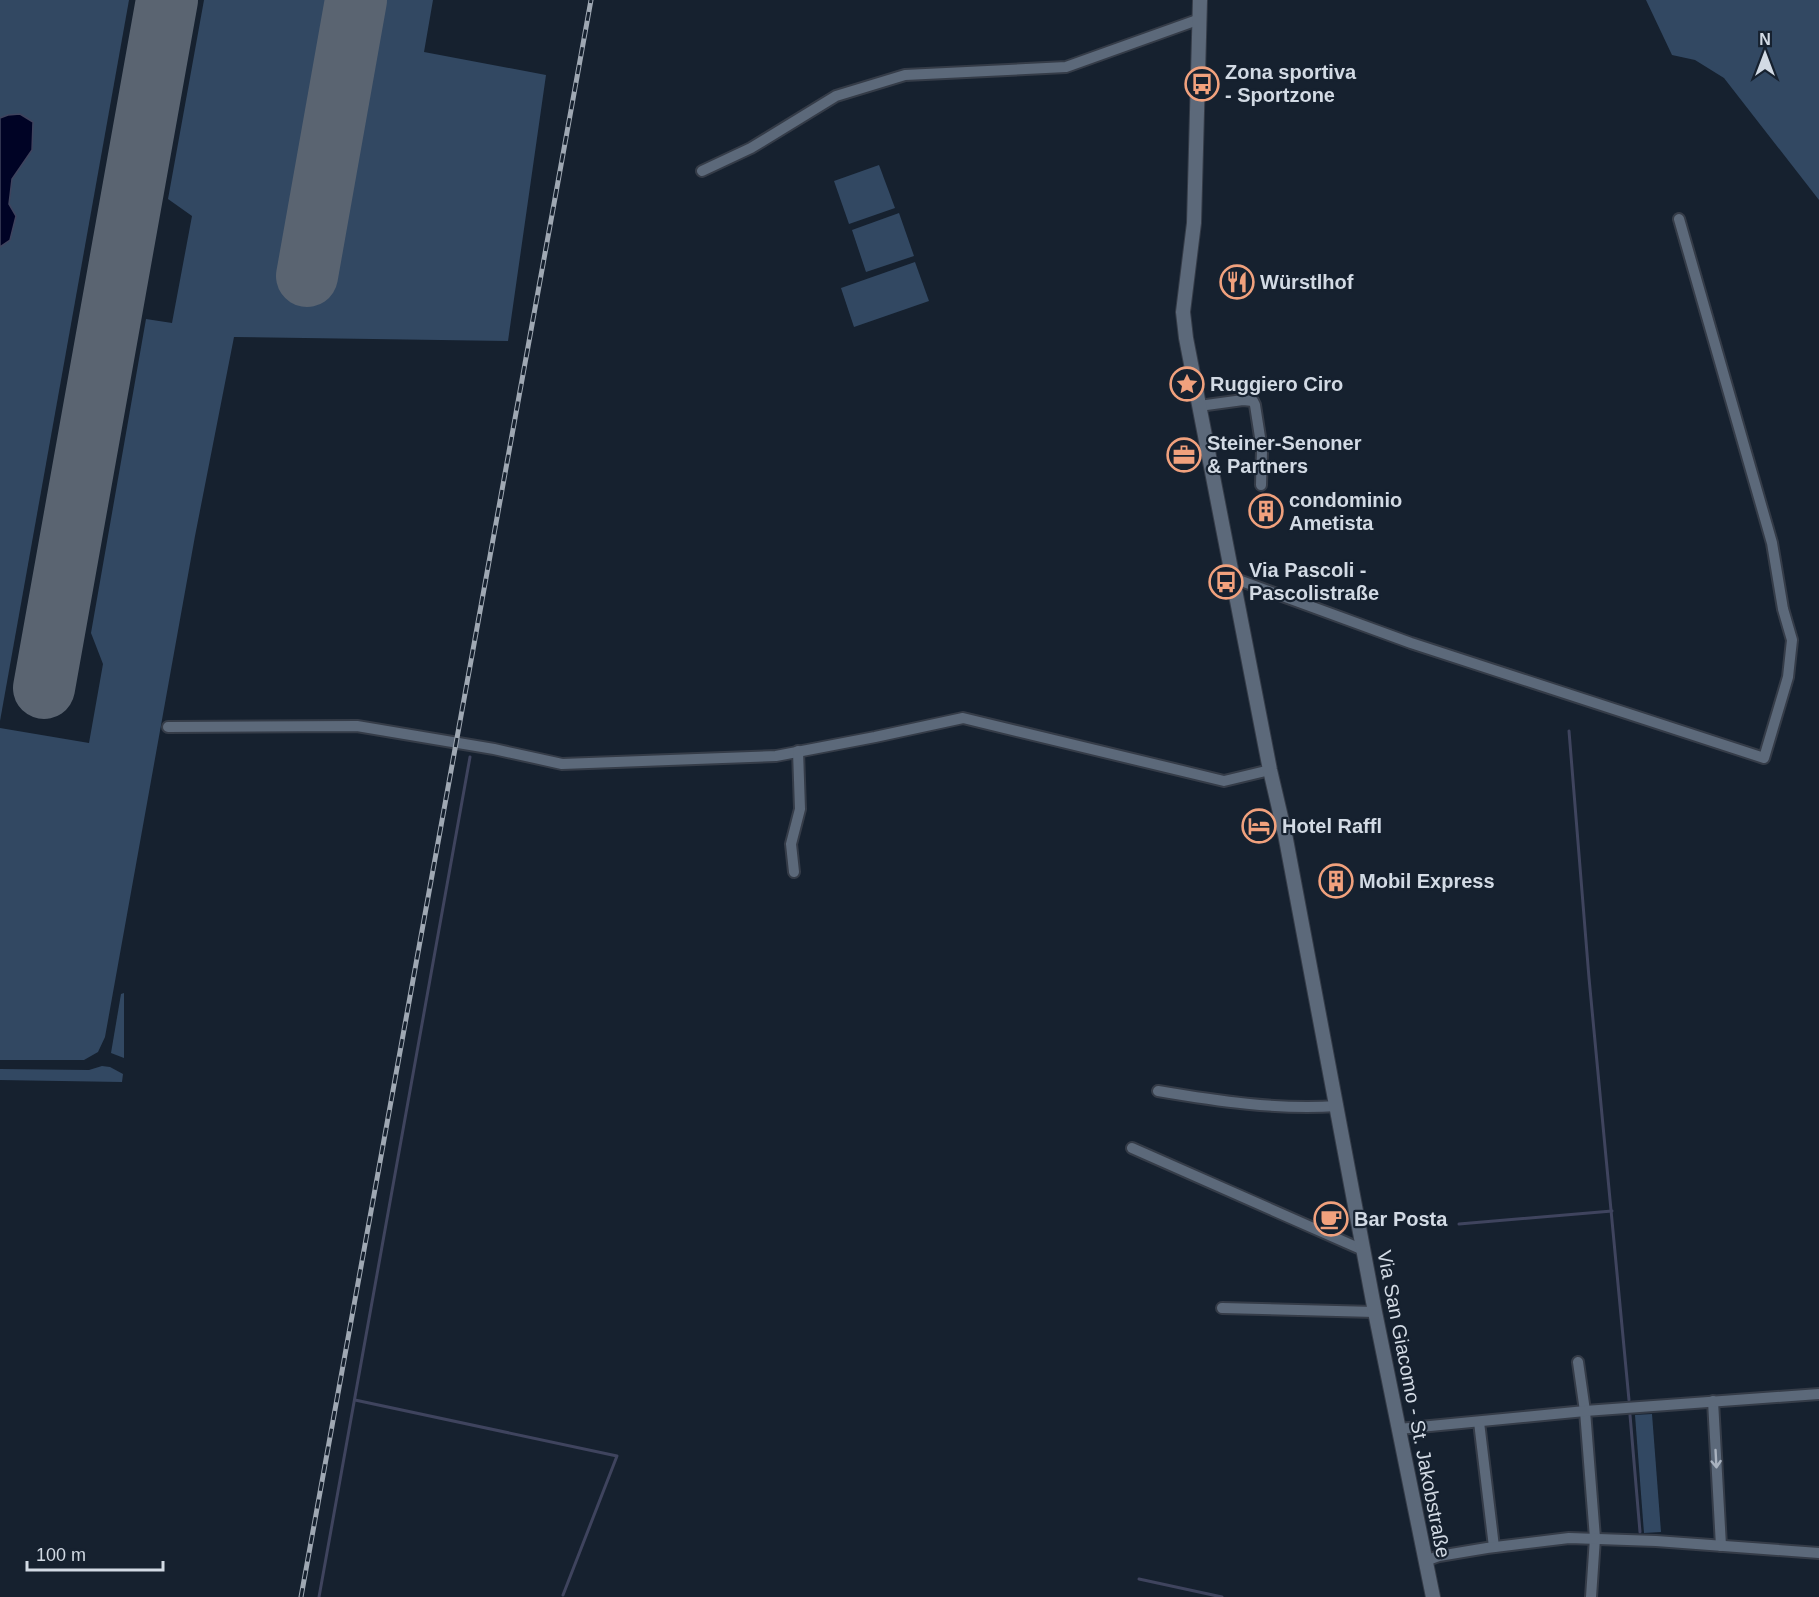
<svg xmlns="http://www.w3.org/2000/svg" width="1819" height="1597" viewBox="0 0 1819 1597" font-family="Arial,sans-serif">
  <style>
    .green { fill: #324862 }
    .water { fill: #000325; stroke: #3f445e; stroke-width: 1.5 }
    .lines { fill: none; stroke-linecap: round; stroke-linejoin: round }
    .stream { stroke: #3f445e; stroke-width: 3 }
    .runway { stroke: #5a6471; stroke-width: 62 }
    .minor-casing { stroke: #353c48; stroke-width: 14 }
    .tertiary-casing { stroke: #353c48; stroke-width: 16 }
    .minor { stroke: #5c697a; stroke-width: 10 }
    .tertiary { stroke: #5c697a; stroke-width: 14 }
    .rail-casing { stroke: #9fa8b3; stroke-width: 5 }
    .rail { stroke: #16212f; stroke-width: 3; stroke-dasharray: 9; stroke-linecap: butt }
    .oneway { stroke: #a9b2bf }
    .labels { text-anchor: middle; stroke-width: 4.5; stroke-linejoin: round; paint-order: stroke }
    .poi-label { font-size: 20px; font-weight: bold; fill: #d2dae4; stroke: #16212f; text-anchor: start }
    .street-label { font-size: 20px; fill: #d2dae4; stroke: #16212f }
  </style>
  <rect width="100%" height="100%" fill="#16212f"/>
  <g class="green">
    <path d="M0,0H129L0,721Z"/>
    <path d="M204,0H433L424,52L546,75L508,341L234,337L195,536L105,1037L98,1052L84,1060H0V728L89,743L103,664L91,633L146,319L172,323L192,216L168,199Z"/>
    <path d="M1646,0H1819V200L1724,78L1695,60L1672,55Z"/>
    <path d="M879,165L895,208L849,224L834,181Z"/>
    <path d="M899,213L914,256L866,272L852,230Z"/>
    <path d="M915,262L929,301L854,327L841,288Z"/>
    <path d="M124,993V1058L111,1053L121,994Z"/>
    <path d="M102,1066L110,1067L123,1074L122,1082L0,1080V1069L89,1070Z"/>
    <path d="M1652,1414L1661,1532L1644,1533L1635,1415Z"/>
  </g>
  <path class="water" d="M20,114L33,122L32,150L12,179L9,204L16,216L10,240L0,247V118L8,115Z"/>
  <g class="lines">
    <g class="stream">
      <path d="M1569,731L1589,978L1629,1400"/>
      <path d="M1459,1224L1612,1211"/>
      <path d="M355,1400L617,1456L563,1595"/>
      <path d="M1630,1415L1640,1532"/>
      <path d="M1139,1579L1222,1597"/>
      <path d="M319,1597L470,757"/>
    </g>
    <g class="runway">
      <path d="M307,276L356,0"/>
      <path d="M44,688L167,0"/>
    </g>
    <defs>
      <g id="minor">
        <path d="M702,171L751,148L836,96L905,75L1066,67L1200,19"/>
        <path d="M1199,406L1243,400L1253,401L1255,405L1262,450L1261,485"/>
        <path d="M1233,578L1411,643L1764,758L1788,677L1792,640L1783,609L1772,543L1679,219"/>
        <path d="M168,727L357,726L494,749L562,764L776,756L875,737L963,718L1224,781L1270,770"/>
        <path d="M794,872L791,844L800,809L798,751"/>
        <path d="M1158,1091C1217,1101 1277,1110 1337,1106"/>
        <path d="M1132,1148L1363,1250"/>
        <path d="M1222,1308L1375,1312"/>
        <path d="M1578,1362L1585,1411L1595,1538L1591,1597"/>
        <path d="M1713,1401L1721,1546"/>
        <path d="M1479,1422L1494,1547"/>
        <path d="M1399,1429L1585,1411L1819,1394"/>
        <path d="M1425,1561L1439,1556L1487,1548L1569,1538L1656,1541L1819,1553"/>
      </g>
      <path id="tertiary" d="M1200,0L1194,223L1183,312L1186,338L1270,770L1285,834L1375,1312L1433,1597"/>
    </defs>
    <use href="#minor" class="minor-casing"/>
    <use href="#tertiary" class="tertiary-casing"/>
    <use href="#minor" class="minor"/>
    <use href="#tertiary" class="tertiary"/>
    <defs>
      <path id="rail" d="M301,1597L591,0"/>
    </defs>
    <use href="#rail" class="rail-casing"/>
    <use href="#rail" class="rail"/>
  </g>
  <defs><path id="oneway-shaft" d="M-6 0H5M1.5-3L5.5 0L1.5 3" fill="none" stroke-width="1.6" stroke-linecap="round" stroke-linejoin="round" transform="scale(1.5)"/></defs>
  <use class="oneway" href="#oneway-shaft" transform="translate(1716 1459) rotate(87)"/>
  <defs>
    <symbol id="bus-ring" viewBox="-11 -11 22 22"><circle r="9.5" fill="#16212f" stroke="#f1a17d" stroke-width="1.5"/><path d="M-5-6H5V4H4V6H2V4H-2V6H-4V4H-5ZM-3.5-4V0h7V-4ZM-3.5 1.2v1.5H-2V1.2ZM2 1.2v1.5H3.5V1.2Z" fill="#f1a17d"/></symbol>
    <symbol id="restaurant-ring" viewBox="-11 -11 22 22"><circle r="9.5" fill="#16212f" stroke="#f1a17d" stroke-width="1.5"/><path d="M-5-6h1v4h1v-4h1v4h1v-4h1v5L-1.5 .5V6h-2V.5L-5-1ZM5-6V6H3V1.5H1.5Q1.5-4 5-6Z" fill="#f1a17d"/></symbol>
    <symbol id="sight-ring" viewBox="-11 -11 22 22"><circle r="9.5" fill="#16212f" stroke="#f1a17d" stroke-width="1.5"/><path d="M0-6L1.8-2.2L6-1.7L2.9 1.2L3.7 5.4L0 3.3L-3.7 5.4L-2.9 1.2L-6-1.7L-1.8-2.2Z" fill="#f1a17d"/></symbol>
    <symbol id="office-ring" viewBox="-11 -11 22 22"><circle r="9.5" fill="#16212f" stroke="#f1a17d" stroke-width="1.5"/><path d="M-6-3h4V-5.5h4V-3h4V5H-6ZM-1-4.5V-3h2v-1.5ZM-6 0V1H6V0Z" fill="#f1a17d"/></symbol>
    <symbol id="building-ring" viewBox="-11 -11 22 22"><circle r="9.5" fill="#16212f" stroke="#f1a17d" stroke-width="1.5"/><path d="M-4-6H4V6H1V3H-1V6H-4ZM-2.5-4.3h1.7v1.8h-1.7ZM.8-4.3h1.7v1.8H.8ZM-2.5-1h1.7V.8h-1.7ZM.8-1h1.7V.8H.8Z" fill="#f1a17d"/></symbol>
    <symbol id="hotel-ring" viewBox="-11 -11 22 22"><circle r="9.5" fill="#16212f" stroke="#f1a17d" stroke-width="1.5"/><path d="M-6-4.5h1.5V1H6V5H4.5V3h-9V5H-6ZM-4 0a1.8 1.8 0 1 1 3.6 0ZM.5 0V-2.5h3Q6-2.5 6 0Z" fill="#f1a17d"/></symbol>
    <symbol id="cafe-ring" viewBox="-11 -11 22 22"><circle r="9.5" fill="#16212f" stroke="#f1a17d" stroke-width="1.5"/><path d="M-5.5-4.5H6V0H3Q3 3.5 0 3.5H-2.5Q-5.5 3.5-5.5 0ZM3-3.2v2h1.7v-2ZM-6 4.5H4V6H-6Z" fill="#f1a17d"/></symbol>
  </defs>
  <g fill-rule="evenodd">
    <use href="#bus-ring" x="1183" y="65" width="38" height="38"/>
    <use href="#restaurant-ring" x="1218" y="263" width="38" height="38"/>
    <use href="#sight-ring" x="1168" y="365" width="38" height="38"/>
    <use href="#office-ring" x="1165" y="436" width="38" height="38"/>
    <use href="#building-ring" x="1247" y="492" width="38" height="38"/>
    <use href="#bus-ring" x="1207" y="563" width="38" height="38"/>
    <use href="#hotel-ring" x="1240" y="807" width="38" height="38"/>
    <use href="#building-ring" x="1317" y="862" width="38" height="38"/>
    <use href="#cafe-ring" x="1312" y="1200" width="38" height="38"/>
  </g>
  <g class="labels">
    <g class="poi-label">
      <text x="1225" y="79">Zona sportiva<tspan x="1225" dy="23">- Sportzone</tspan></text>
      <text x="1260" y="289">Würstlhof</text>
      <text x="1210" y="391">Ruggiero Ciro</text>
      <text x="1207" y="450">Steiner-Senoner<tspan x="1207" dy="23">&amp; Partners</tspan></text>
      <text x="1289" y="507">condominio<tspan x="1289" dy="23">Ametista</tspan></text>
      <text x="1249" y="577">Via Pascoli -<tspan x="1249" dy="23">Pascolistraße</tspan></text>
      <text x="1282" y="833">Hotel Raffl</text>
      <text x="1359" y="888">Mobil Express</text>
      <text x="1354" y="1226">Bar Posta</text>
    </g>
    <g class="street-label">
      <text transform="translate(1414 1404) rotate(79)" y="7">Via San Giacomo - St. Jakobstraße</text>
    </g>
  </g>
  <g transform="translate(1765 54)" stroke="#16212f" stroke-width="4.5" paint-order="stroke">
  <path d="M0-4.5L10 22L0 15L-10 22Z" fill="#d2dae4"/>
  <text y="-9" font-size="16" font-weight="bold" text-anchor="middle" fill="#d2dae4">N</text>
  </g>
  <path d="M27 1561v9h136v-9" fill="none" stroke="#d2dae4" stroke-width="3"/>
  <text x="36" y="1561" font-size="18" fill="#d2dae4" stroke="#16212f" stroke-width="4.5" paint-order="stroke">100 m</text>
</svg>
